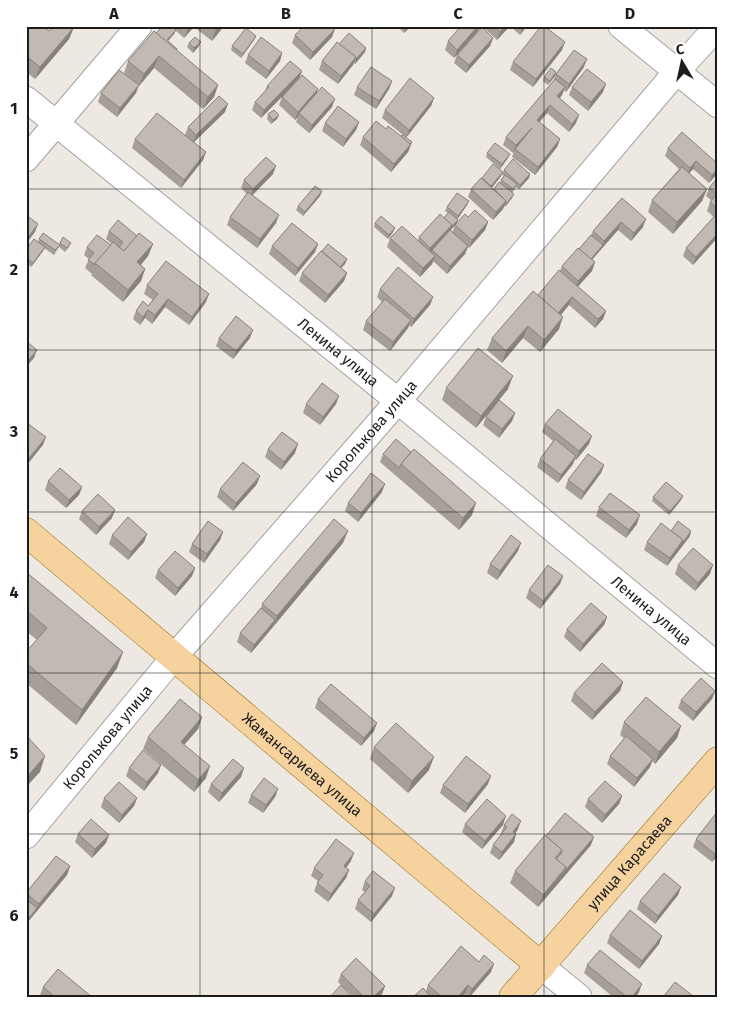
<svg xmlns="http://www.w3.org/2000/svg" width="744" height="1023" viewBox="0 0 744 1023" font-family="'Fira Sans',sans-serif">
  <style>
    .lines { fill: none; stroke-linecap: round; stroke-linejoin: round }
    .minor-casing { stroke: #a3a3a3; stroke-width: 27 }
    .major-casing { stroke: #8b6409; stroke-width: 29 }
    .minor { stroke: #fff; stroke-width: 25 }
    .major { stroke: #f6d39e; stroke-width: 28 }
    .wall { fill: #a69f99; fill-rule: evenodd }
    .shaded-wall { fill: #87827d }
    .building { fill: #c1b9b2; stroke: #87827d }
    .grid { fill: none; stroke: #1c1c1c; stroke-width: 1; stroke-opacity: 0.55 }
    .labels { text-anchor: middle; stroke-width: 4; stroke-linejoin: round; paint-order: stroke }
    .street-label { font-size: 15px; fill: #1c1c1c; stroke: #fff }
    .neatline { fill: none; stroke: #1c1c1c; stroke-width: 2 }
    .grid-label { font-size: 16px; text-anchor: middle; font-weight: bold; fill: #1c1c1c }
  </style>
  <rect width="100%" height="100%" fill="#ede9e2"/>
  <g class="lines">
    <defs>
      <g id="minor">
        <path d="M621,26L718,105"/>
        <path id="s1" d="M26,99L398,401L718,666"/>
        <path d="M26,159L139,26"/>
        <path id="s2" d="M26,836L174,657L398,401L677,71L718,26"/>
        <path d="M541,966L579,997"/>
      </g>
      <g id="major">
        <path id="s3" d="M26,532L541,966"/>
        <path id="s4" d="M513,997L718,761"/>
      </g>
    </defs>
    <use href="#minor" class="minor-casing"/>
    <use href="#major" class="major-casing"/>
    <use href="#minor" class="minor"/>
    <use href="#major" class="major"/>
  </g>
  <g class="wall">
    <path d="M26,26L49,31L74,27L69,39L35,79L26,72Z"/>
    <path d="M163,26H224L212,41L194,27L184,38L175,30L174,34L168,41L176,50L218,85L214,97L203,109L154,68L139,86L138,85L136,93L117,117L98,102L101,93L137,84L124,73L128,61Z"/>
    <path d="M398,26H411L404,33L398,27Z"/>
    <path d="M461,26H479L478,31L454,58L445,50L448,41Z"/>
    <path d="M482,26H510L497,40Z"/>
    <path d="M510,26H527L520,35Z"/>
    <path d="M295,35L332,37L310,60L292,43Z"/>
    <path d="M256,36L254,40L241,58L231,50L232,46Z"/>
    <path d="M493,38L490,46L466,73L454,63L457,55Z"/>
    <path d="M189,43L199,46L193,53L187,47Z"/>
    <path d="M339,44L366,48L365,52L355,64L354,63L338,84L319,70L322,61Z"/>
    <path d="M562,50L533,87L510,70L513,62Z"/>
    <path d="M282,53L280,61L266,79L245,63L248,55Z"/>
    <path d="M584,67L566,92L564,90L562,95L560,98L576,123L569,132L547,113L539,122L560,139L557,147L535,175L512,157L514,152L513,153L503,145L506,137L553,82L555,76L548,85L543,81L544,77Z"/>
    <path d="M300,77L317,93L332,107L309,133L296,122L298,117L295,120L279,105L282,97L284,95L261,118L252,110L255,102L265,91L267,86Z"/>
    <path d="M392,81L389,89L376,109L354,95L357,87Z"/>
    <path d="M572,87L603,92L588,111L569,95Z"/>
    <path d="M434,98L431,106L406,137L412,142L408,152L391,172L360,145L363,137L386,129L401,136L403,135L382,118L385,110Z"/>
    <path d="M225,112L194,142L206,152L203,160L181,188L132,148L135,139L185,135L188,127Z"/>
    <path d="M268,114L279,115L277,119L271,124L267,119Z"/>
    <path d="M359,122L356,130L343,147L322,131L325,123Z"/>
    <path d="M682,132L717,174L709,183L693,169L689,173L707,189L702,201L673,234L648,212L652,200L679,169L665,156L668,148Z"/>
    <path d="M487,153L510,154L508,158L500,169L486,157Z"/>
    <path d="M504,170L530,174L529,178L519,189L516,187L512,193V198L505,207L504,206L503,209L493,220L468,197L471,189L482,178L503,172L501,176L492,188L494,189L500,183L501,180L504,176L502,175Z"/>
    <path d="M273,174L253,195L276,223L257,248L227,225L230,217L247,194L241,188L244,180Z"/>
    <path d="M718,177V237L693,265L683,256L686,248L714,217L707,211L710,202L711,200L706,196L709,188Z"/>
    <path d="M322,191L320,196L303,216L296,210L298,206Z"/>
    <path d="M622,198L643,227L631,241L618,230L592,260L595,262L592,271L578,287L606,311L603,319L595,328L569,305L561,315L559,329L540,352L523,338L502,363L487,350L492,338L538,295L560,271L562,266L579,249L591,235L593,231Z"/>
    <path d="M469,201L467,205L457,219L456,224L468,217L488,222L485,230L469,248L468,247L465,254L447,274L433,261L432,264L420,277L387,247L390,238L418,240L419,237L444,218L448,213L445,211L447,207ZM455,226L452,232L450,230Z"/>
    <path d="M375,223L395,228L393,232L388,239L374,227Z"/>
    <path d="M109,231L137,236L153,244L148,256L141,265L145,269L141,281L123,302L91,275L92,274L85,268L89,259L84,255L87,247L111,245L112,244L106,239Z"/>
    <path d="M39,239L59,244L60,243H71L69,247L65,252L59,247L54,255L44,248L43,251L31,267L26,263V249L38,242Z"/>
    <path d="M318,244L315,252L295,276L269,254L272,246Z"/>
    <path d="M347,259L345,264L341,268L347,273L344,281L325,303L299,281L302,273Z"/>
    <path d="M147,285L206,302L189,325L165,307L152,324L145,318L140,325L133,319L136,311L148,306L153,300L144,294Z"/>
    <path d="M380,289L433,297L430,305L411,327L409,325L408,328L390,351L363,330L366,321L382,302L377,297Z"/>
    <path d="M219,338H250L233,359L216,346Z"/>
    <path d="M446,388L508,389L499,400L515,413L512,421L499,438L483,425L486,417L496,404L476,428L442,400Z"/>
    <path d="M306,404H336L320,425L303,413Z"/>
    <path d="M545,424L589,444L576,460L575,459L573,464L558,483L537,467L540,459L553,441L542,432Z"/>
    <path d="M396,439L472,515L459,530L380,462L383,454Z"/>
    <path d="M268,449L295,453L281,470L265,457Z"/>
    <path d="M604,465L601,473L581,500L565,488L568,480Z"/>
    <path d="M48,481L82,487L79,495L66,508L45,490Z"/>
    <path d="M257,484L233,511L217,497L220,489Z"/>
    <path d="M382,492L358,522L345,511L348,503Z"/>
    <path d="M683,496L681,500L669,515L652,501L653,497Z"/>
    <path d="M599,507L637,524L626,538L596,516Z"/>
    <path d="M82,511L112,518L96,535L79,519Z"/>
    <path d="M671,531L690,536L667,566L644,550L647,542Z"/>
    <path d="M223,532L220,540L204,563L189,552L192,544Z"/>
    <path d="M147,534L144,542L128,560L109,544L112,535Z"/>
    <path d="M343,543L251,653L237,642L240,633L261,608L262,604Z"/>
    <path d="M518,551L497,580L487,573L490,564Z"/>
    <path d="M678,565L710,574L695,591L675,574Z"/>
    <path d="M195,568L192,576L175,596L155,578L158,570Z"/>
    <path d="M26,572L117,668L76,725L26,683V652L37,640L26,631Z"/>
    <path d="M563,576L560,584L540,609L526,598L529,590Z"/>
    <path d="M607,617L604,625L580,652L564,637L567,629Z"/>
    <path d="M623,682L620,691L592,720L571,701L574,693Z"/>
    <path d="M715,691L712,699L693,721L678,708L681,700Z"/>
    <path d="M318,699L374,731L361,746L315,708Z"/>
    <path d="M202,717L198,729L184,745L206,778L194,792L143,749L148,737Z"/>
    <path d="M624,722L681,726L677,738L655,764L652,761L650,767L634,787L607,764L610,756L624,738L620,735Z"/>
    <path d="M374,747L429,770L408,793L370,759Z"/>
    <path d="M161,765L158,773L144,791L126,776L129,768Z"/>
    <path d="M241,777L219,802L208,792L211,784Z"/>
    <path d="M488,784L465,813L440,793L443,785Z"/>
    <path d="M278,789L275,797L263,813L248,803L251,795Z"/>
    <path d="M622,796L619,804L602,823L585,807L588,799Z"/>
    <path d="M104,798H137L134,806L119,823L101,807Z"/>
    <path d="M718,813V855L712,862L693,847L696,839Z"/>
    <path d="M465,824L503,825L482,849L462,832Z"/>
    <path d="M504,825L518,829L516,833L514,842L499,860L490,853L493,845L502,833H501Z"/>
    <path d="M78,834L106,843L92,858L75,842Z"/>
    <path d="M546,836L591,845L538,907L510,883L515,871Z"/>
    <path d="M351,861L346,868L349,870L346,878L328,902L314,891L318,881L311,876L314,868Z"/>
    <path d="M70,866L67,875L26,924V893Z"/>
    <path d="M365,881L392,896L371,922L355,909L358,900L365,892L362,890Z"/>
    <path d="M681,887L678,895L655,924L637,909L640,901Z"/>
    <path d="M610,935L662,936L659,944L639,969L607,943Z"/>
    <path d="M587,965L639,992L636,997H613L584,973Z"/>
    <path d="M491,972L470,997H468L465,994L462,997H413L426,991L428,985Z"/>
    <path d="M341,974L385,986L382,994L379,997H353L338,982Z"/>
    <path d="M43,987L92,997H42L40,995Z"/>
  </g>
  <g class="shaded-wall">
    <path d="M189,26H194L184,38Z"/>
    <path d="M219,26H224L212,41L216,29Z"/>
    <path d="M408,26H411L404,33L406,29Z"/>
    <path d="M478,26H479L478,31L454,58L457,50Z"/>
    <path d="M505,26H510L497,40L500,32Z"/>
    <path d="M523,26H527L520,35Z"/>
    <path d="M74,27L69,39L35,79L40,67Z"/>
    <path d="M335,29L332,37L310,60L313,52Z"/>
    <path d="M176,30L174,34L165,44L167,40Z"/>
    <path d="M256,36L254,40L241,58L243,54Z"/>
    <path d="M493,38L490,46L466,73L469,65Z"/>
    <path d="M201,42L199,46L193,53L194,48Z"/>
    <path d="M565,42L562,50L533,87L536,79Z"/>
    <path d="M366,48L365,52L355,64L356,59Z"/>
    <path d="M282,53L280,61L266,79L269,71Z"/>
    <path d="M159,56L154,68L139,86L144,74Z"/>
    <path d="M356,57L353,65L338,84L341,76Z"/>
    <path d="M587,59L584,67L566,92L569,84Z"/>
    <path d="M302,71L299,79L261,118L264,110Z"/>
    <path d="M556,72L555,76L548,85L550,81Z"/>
    <path d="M392,81L389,89L376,109L379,101Z"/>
    <path d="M606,84L603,92L588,111L591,102Z"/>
    <path d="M139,85L136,93L117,117L120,108Z"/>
    <path d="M218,85L214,97L203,109L208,97Z"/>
    <path d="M565,87L562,95L554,104L557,96Z"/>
    <path d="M318,89L315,98L299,113L298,117L295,120L298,112Z"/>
    <path d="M434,98L431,106L406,138L409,130Z"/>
    <path d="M335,99L332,107L309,133L312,125Z"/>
    <path d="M228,104L225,112L193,143L196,135Z"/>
    <path d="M550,105L547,113L534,129L537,120Z"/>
    <path d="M279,115L277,119L271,124L273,120Z"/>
    <path d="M579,115L576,123L569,132L572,124Z"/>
    <path d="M359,122L356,130L343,147L346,139Z"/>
    <path d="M532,128L515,149L513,153L516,145Z"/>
    <path d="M560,139L557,147L535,175L538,167Z"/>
    <path d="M412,142L408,152L391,172L394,164Z"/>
    <path d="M206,152L203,160L181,188L184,180Z"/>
    <path d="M510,154L508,158L500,169L502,164Z"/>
    <path d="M696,161L693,169L687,176L690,168Z"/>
    <path d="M276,166L273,174L250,197L253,189Z"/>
    <path d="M718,169L717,174L709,183L712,175Z"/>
    <path d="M503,172L501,176L490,190L491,186Z"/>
    <path d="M530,174L529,178L519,189L520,185Z"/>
    <path d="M707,189L702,201L673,234L677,222Z"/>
    <path d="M322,191L320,196L303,216L305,212Z"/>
    <path d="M514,194L512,198L505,207L507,203Z"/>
    <path d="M469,201L467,205L457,220L458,216Z"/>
    <path d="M506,201L503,209L493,220L496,212Z"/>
    <path d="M279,215L276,223L257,248L260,239Z"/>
    <path d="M646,219L643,227L631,241L634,233Z"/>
    <path d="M458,220L456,224L450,231L451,227Z"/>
    <path d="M488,222L485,230L469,248L472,240Z"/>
    <path d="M621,222L618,230L589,263L591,259L603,245L604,241Z"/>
    <path d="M38,224L35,232L26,244V240Z"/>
    <path d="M452,225L449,233L427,256L430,248Z"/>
    <path d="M395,228L393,232L388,239L389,235Z"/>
    <path d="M718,233V237L693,265L696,257Z"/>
    <path d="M153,244L148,256L133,274L137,262Z"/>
    <path d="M318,244L315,252L295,276L298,268Z"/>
    <path d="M468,246L465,254L447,274L450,266Z"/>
    <path d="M45,247L43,251L31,267L33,263Z"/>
    <path d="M435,256L432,264L420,277L423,268Z"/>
    <path d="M347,259L345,264L337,272L339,268Z"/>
    <path d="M595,262L592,271L575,289L578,281Z"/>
    <path d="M145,269L141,281L123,302L128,290Z"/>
    <path d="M347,273L344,281L325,303L328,295Z"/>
    <path d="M209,294L206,302L189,325L192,317Z"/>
    <path d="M433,297L430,305L411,327L414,319Z"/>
    <path d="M572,297L569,305L553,324L556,316Z"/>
    <path d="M168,299L165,307L152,324L155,315Z"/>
    <path d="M148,310L145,318L140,325L143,317Z"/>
    <path d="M606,311L603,319L595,328L598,319Z"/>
    <path d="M563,317L559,329L540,352L544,340Z"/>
    <path d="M411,320L408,328L390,351L393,342Z"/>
    <path d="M528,326L523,338L502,363L506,351Z"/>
    <path d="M253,330L250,338L233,359L236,351Z"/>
    <path d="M37,350L34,358L26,367V363Z"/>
    <path d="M513,376L508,389L476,428L481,416Z"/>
    <path d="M339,396L336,404L320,425L323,417Z"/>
    <path d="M515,413L512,421L499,438L502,429Z"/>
    <path d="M592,436L589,444L576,460L579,451Z"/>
    <path d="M46,437L43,445L26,466V462Z"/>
    <path d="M298,444L295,453L281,470L284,462Z"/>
    <path d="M576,456L573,464L558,483L561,475Z"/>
    <path d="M604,465L601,473L581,500L584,492Z"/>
    <path d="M260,476L257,484L233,511L236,503Z"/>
    <path d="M385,484L382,492L358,522L361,513Z"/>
    <path d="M82,487L79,495L66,508L69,500Z"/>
    <path d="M683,496L681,500L669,515L670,511Z"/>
    <path d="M476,503L472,515L459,530L463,518Z"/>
    <path d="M115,510L112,518L96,535L99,527Z"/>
    <path d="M640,515L637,524L626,538L629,530Z"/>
    <path d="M348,531L343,543L272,628L277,616Z"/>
    <path d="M691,531L690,536L667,566L670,558L683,540Z"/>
    <path d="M223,532L220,540L204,563L207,554Z"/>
    <path d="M147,534L144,542L128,560L131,552Z"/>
    <path d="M521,543L518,551L497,580L500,571Z"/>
    <path d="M713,565L710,574L695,591L698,583Z"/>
    <path d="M195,568L192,576L175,596L178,588Z"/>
    <path d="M563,576L560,584L540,609L543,601Z"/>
    <path d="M607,617L604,625L580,652L583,644Z"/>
    <path d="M275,620L272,628L251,653L254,645Z"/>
    <path d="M123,652L117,668L76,725L82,710Z"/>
    <path d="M623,682L620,691L592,720L595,712Z"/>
    <path d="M715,691L712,699L693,721L696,712Z"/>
    <path d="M202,717L198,729L176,754L181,742Z"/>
    <path d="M377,723L374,731L361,746L364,738Z"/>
    <path d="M681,726L677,738L655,764L659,752Z"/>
    <path d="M45,756L40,772L26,787V778Z"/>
    <path d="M434,757L429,770L408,793L412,781Z"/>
    <path d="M653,759L650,767L634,787L637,778Z"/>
    <path d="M161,765L158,773L144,791L147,782Z"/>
    <path d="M210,766L206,778L194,792L198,780Z"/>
    <path d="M244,768L241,777L219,802L222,793Z"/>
    <path d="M491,776L488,784L465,813L468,804Z"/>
    <path d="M278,789L275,797L263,813L266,805Z"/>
    <path d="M622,796L619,804L602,823L605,815Z"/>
    <path d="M137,798L134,806L119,823L122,815Z"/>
    <path d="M506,816L503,825L482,849L485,841Z"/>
    <path d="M521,821L518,829L510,840L513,832Z"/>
    <path d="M516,834L514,842L499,860L502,852Z"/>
    <path d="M109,835L106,843L92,858L95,849Z"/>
    <path d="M594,837L591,845L538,907L543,895Z"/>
    <path d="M718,850V855L712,862L715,854Z"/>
    <path d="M354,853L351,861L341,874L344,866Z"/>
    <path d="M70,866L67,875L26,924V922L37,908L39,904Z"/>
    <path d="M349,870L346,878L328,902L331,894Z"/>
    <path d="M681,887L678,895L655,924L658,916Z"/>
    <path d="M395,888L392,896L371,922L374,914Z"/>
    <path d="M662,936L659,944L639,969L642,961Z"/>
    <path d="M494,964L491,972L469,997L472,989Z"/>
    <path d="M642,984L639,992L636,997H632Z"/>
    <path d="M468,985L465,994L462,997H458Z"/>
    <path d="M385,986L382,994L379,997H373Z"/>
  </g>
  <g class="building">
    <path d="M26,26H43L49,31L53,26H73L74,27L40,67L26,56Z"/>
    <path d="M163,26H172L176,30L167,40L177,49L176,50L156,33Z"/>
    <path d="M213,26H219L216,29Z"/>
    <path d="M304,26H332L335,29L313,52L295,35Z"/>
    <path d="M403,26H408L406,29Z"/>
    <path d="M461,26H478L457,50L448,41Z"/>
    <path d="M494,26H505L500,32Z"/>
    <path d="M541,26H544L565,42L536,79L513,62Z"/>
    <path d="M482,27L493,38L469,65L457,55Z"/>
    <path d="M246,28L256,36L243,54L232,46Z"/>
    <path d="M154,31L218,85L208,97L159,56L144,74L128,61Z"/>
    <path d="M349,33L366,48L356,59H355L356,57L339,44Z"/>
    <path d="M195,37L201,42L194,48L189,43Z"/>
    <path d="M261,37L282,53L269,71L248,55Z"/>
    <path d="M337,42L356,57L341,76L322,61Z"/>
    <path d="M574,50L587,59L569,84L556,74Z"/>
    <path d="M290,61L302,71L264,110L255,102L269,87L267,86Z"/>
    <path d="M371,67L392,81L379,101L357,87Z"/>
    <path d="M551,68L556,72L550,81L544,77Z"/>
    <path d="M587,69L606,84L591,102L572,87Z"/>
    <path d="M119,70L139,85L120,108L101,93Z"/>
    <path d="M302,75L318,89L298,112L282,97Z"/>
    <path d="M410,78L434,98L409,130L385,110Z"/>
    <path d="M555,79L565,87L557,96L579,115L572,124L550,105L537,120L560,139L538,167L515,149L532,128L516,145L506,137Z"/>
    <path d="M322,87L335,99L312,125L299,113Z"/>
    <path d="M219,96L228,104L196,135L188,127Z"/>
    <path d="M338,106L359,122L346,139L325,123Z"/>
    <path d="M274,110L279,115L273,120L268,114Z"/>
    <path d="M157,113L206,152L184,180L135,139Z"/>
    <path d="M376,121L386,129L388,126L411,144L394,164L363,137Z"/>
    <path d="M682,132L718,164V169L712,175L696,161L690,168L668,148Z"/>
    <path d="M403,135L412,142L410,144L401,136Z"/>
    <path d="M495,143L510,154L502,164L487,153Z"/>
    <path d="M266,157L276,166L253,189L244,180Z"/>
    <path d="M513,159L530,174L520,185L504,170Z"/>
    <path d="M493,164L503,172L491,186L482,178Z"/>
    <path d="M682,167L707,189L677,222L652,200Z"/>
    <path d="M505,175L517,184L513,189L501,180Z"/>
    <path d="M718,177V209L710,202L717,194L709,188Z"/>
    <path d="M481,178L506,201L496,212L471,189Z"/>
    <path d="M499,182L514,194L507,203L505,202L506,201L494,189Z"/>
    <path d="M315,186L322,191L305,212L298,206Z"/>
    <path d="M248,192L279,215L260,239L230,217Z"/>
    <path d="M457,193L469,201L458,216L447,207Z"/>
    <path d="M622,198L646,219L634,233L621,222L604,241L593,231Z"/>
    <path d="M475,210L488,222L472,240L455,225L465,214L468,217Z"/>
    <path d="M449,212L458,220L451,227L452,225L444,218Z"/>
    <path d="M718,212V233L696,257L686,248Z"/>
    <path d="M440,214L452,225L430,248L419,237Z"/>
    <path d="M26,215L38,224L26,240Z"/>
    <path d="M381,216L395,228L389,235L375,223Z"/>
    <path d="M118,220L137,236L124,251L119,247L123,242L109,231Z"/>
    <path d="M292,223L318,244L298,268L272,246Z"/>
    <path d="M402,226L435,256L423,268L390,238Z"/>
    <path d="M450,230L468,246L450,266L432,250Z"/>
    <path d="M43,233L60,245L55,250L39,239Z"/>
    <path d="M139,233L153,244L137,262L145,269L128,290L95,263L113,242L124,251Z"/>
    <path d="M97,235L111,245L95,263V265L88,260L94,253L87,247Z"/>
    <path d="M591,235L603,245L591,259L579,249Z"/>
    <path d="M63,237L71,243L67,248L60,243Z"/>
    <path d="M34,239L45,247L33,263L26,258V249Z"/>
    <path d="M328,244L347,259L340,267L322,251Z"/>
    <path d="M578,248L595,262L578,281L562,266Z"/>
    <path d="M321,251L347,273L328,295L302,273Z"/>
    <path d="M166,261L209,294L192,317L168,299L155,315L148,310L143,317L136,311L143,301L148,306L158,294L147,285Z"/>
    <path d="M398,267L433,297L414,319L380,289Z"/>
    <path d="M559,270L606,311L598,319L572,297L558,313L538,295Z"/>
    <path d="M533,291L563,317L544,340L528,326L506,351L492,338Z"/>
    <path d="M385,299L411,320L393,342L366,321Z"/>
    <path d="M236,316L253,330L236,351L219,338Z"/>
    <path d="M26,341L37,350L26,363Z"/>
    <path d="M478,348L513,376L481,416L446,388Z"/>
    <path d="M322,383L339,396L323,417L306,404Z"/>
    <path d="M499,400L515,413L502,429L486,417Z"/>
    <path d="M558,409L592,436L579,451L545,424Z"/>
    <path d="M27,423L46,437L26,462V424Z"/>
    <path d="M282,432L298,444L284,462L268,449Z"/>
    <path d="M396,439L411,452L401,464L399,468L383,454Z"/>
    <path d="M555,439L576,456L561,475L540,459Z"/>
    <path d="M414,449L476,503L463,518L401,464Z"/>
    <path d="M588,454L604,465L584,492L568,480Z"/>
    <path d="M243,462L260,476L236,503L220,489Z"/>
    <path d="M60,468L82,487L69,500L48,481Z"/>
    <path d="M371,473L385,484L361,513L348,503Z"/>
    <path d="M666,482L683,496L670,511L653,497Z"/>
    <path d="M610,493L640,515L629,530L599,507Z"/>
    <path d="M98,494L115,510L99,527L82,511Z"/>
    <path d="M128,517L147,534L131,552L112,535Z"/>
    <path d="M334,519L348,531L277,616L262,604Z"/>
    <path d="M208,521L223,532L207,554L192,544Z"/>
    <path d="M678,521L691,531L682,544L683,540L671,531Z"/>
    <path d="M661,523L683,540L670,558L647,542Z"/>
    <path d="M511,535L521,543L500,571L490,564Z"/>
    <path d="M693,548L713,565L698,583L678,565Z"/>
    <path d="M175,551L195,568L178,588L158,570Z"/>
    <path d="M548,565L563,576L543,601L529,590Z"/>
    <path d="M26,572L123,652L82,710L26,663V652L47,628L26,610Z"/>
    <path d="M591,603L607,617L583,644L567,629Z"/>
    <path d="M261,608L275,620L254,645L240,633Z"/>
    <path d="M602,663L623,682L595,712L574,693Z"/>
    <path d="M701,678L715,691L696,712L681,700Z"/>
    <path d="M331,684L377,723L364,738L318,699Z"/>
    <path d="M646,697L681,726L659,752L624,722Z"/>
    <path d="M180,699L202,717L181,742L210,766L198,780L148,737Z"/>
    <path d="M396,723L434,757L412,781L374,747Z"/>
    <path d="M26,735L45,756L26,778Z"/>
    <path d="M626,736L653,759L637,778L610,756Z"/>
    <path d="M143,750L161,765L147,782L129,768Z"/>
    <path d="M466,756L491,776L468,804L443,785Z"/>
    <path d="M233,759L244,768L222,793L211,784Z"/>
    <path d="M264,778L278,789L266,805L251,795Z"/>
    <path d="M605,781L622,796L605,815L588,799Z"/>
    <path d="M119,782L137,798L122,815L104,798Z"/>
    <path d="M487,799L506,816L485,841L465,824Z"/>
    <path d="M717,812L718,850L715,854L696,839Z"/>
    <path d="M565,813L594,837L565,871L566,867L556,859L561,854L562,850L546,836Z"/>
    <path d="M512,814L521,821L513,832L516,834L502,852L493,845L507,827L504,825Z"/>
    <path d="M91,819L109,835L95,849L78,834Z"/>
    <path d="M545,835L562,850L555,858L566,867L543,895L515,871Z"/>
    <path d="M336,839L354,853L344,866L349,870L331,894L317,883L323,875L314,868Z"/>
    <path d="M56,856L70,866L39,904L26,893Z"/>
    <path d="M373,871L395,888L374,914L358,900L370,886L365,881Z"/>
    <path d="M664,873L681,887L658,916L640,901Z"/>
    <path d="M26,899L37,908L26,922Z"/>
    <path d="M630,910L662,936L642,961L610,935Z"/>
    <path d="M461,946L479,962L484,955L494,964L472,989L468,985L458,997H442L428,985Z"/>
    <path d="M600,950L642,984L632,997H627L587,965Z"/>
    <path d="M356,958L385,986L373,997H364L341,974Z"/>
    <path d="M58,969L92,997H55L43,987Z"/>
    <path d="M675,982L693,996L692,997H663Z"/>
    <path d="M341,985L352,997H330Z"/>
    <path d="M423,988L431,997H413Z"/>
  </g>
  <path class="grid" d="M200,26V997M372,26V997M544,26V997M26,189H718M26,350H718M26,512H718M26,673H718M26,834H718"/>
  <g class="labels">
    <g class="street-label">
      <text dy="5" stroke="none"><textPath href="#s1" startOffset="402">Ленина улица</textPath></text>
      <text dy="5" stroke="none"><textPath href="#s2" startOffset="532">Королькова улица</textPath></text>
      <text dy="5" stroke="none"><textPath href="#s1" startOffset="808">Ленина улица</textPath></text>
      <text dy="5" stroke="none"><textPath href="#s2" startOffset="128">Королькова улица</textPath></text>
      <text dy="5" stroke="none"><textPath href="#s3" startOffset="361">Жамансариева улица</textPath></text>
      <text dy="5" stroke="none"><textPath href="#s4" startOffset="178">улица Карасаева</textPath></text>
    </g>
  </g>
  <rect width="744" height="1023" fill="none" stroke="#ffffff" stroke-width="55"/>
  <g transform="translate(682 62) rotate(351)" stroke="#ffffff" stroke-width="4" paint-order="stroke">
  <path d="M0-4L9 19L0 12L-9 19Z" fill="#1c1c1c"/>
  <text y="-8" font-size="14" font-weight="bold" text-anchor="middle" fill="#1c1c1c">С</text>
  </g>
  <rect x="28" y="28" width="688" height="968" class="neatline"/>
  <g class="grid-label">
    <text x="114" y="19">A</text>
    <text x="286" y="19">B</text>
    <text x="458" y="19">C</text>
    <text x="630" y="19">D</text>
    <text x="14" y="114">1</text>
    <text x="14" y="275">2</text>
    <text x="14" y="437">3</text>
    <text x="14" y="598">4</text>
    <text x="14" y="759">5</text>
    <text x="14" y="921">6</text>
  </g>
</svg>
